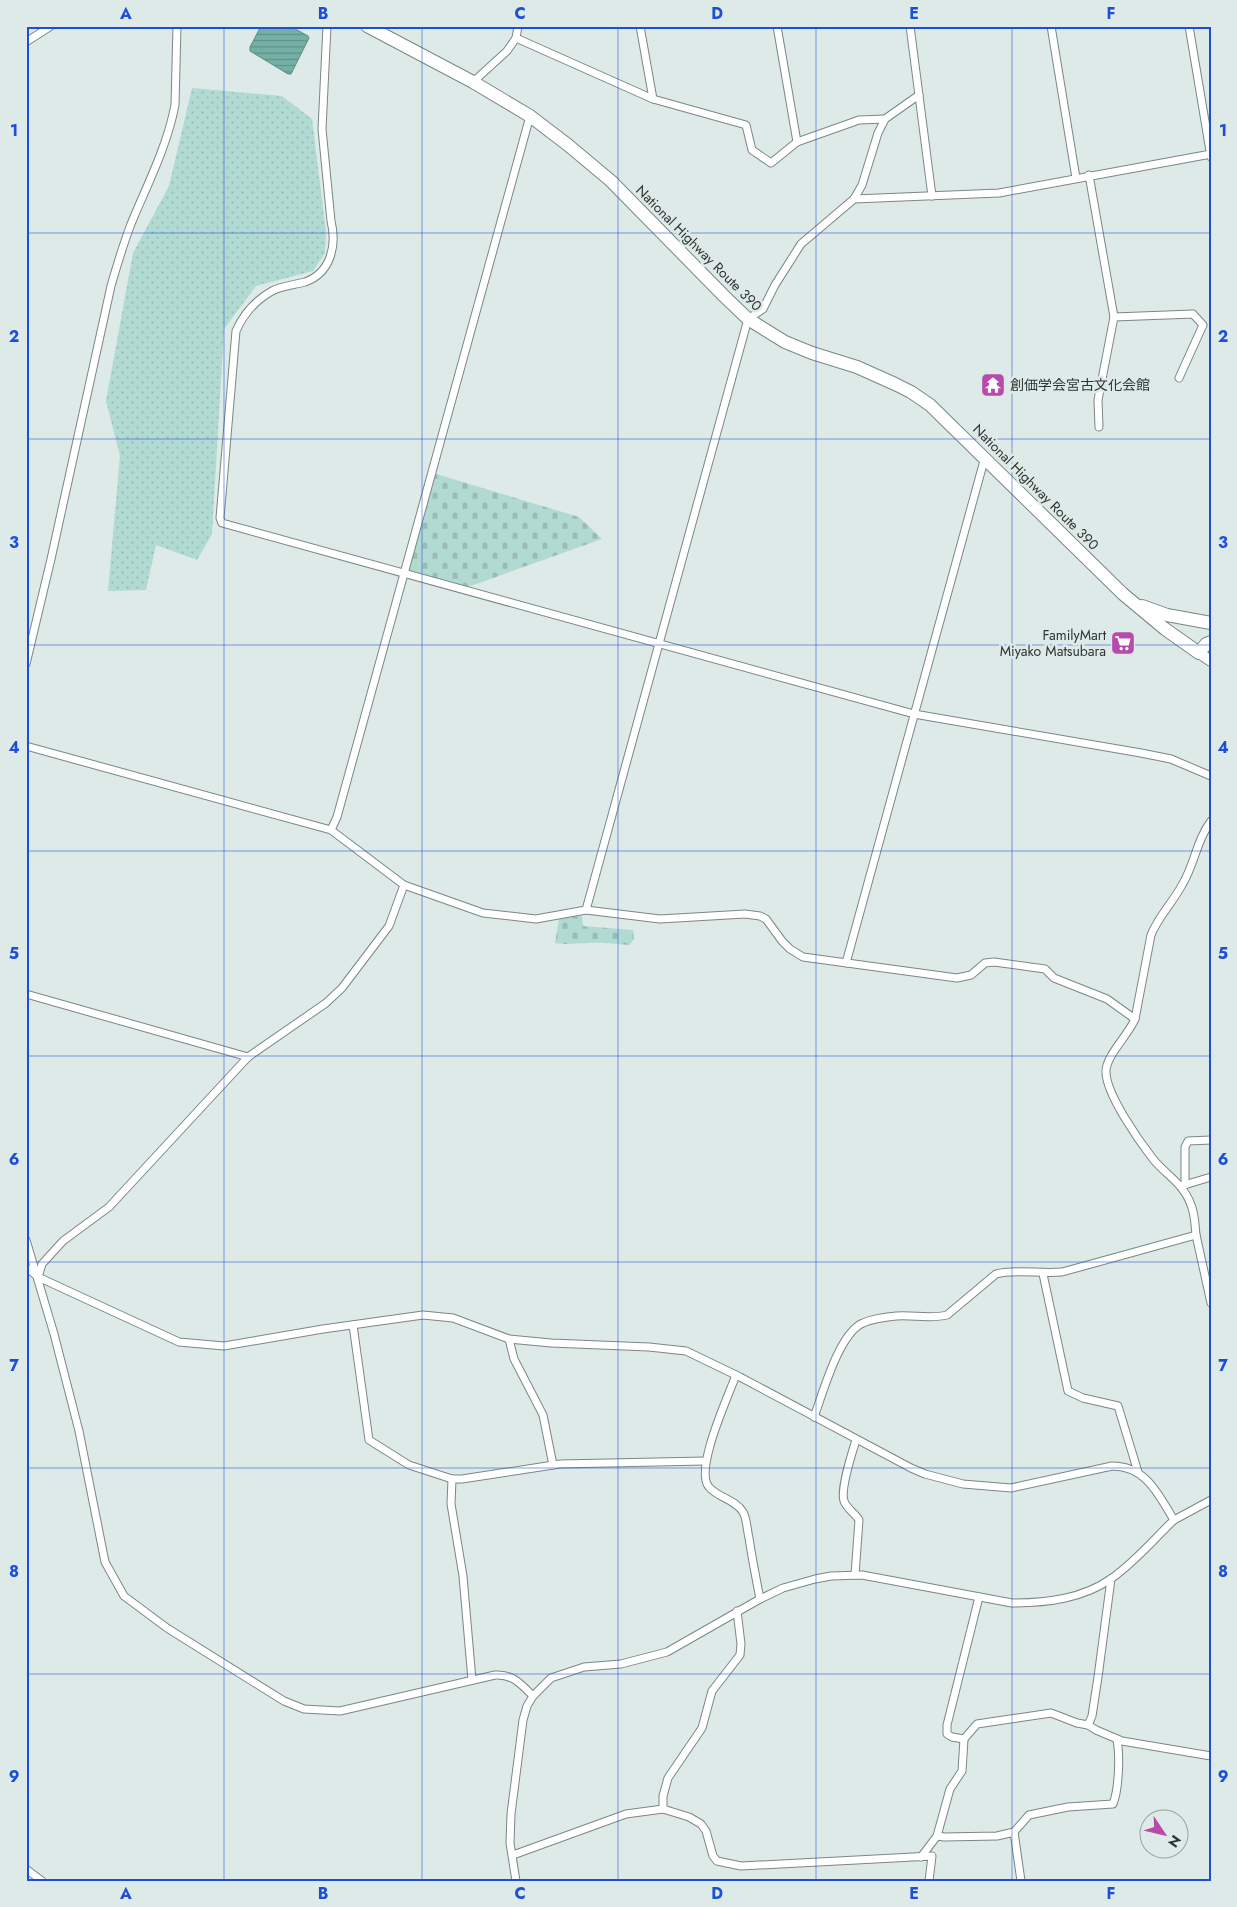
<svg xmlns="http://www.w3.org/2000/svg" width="1237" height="1907" viewBox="0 0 1237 1907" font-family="Jost,'Noto Sans JP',sans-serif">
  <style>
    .grass { fill: url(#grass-dots) }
    .cemetery { fill: url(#cemetery-stones) }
    .water { fill: url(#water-rules); stroke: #608b83 }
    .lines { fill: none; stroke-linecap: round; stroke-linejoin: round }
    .street-casing { stroke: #7b8784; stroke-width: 9 }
    .secondary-casing { stroke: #7b8784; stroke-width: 12 }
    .highway-casing { stroke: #7b8784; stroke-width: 14 }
    .street { stroke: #fff; stroke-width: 7 }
    .secondary { stroke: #fff; stroke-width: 10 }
    .highway { stroke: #fff; stroke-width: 12 }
    .grid { fill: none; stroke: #1d4ed8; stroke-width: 1; stroke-opacity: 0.55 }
    .labels { text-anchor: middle; stroke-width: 5; stroke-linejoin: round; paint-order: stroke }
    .street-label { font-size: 14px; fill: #303534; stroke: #ddeae7 }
    .poi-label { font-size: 14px; fill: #303534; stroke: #ddeae7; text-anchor: start }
    .neatline { fill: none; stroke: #1d4ed8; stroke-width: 2 }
    .grid-label { font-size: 16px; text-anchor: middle; font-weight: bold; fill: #1d4ed8 }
  </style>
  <defs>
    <pattern id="grass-dots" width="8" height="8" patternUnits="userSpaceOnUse" patternTransform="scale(1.25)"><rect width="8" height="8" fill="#b1dad2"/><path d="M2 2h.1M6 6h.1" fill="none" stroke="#99bcb5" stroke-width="1.8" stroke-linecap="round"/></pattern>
    <pattern id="cemetery-stones" width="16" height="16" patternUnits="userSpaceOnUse" patternTransform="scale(1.25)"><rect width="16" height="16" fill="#b1dad2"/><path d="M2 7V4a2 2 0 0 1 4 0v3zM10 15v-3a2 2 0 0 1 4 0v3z" fill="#99bcb5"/></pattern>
    <pattern id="water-rules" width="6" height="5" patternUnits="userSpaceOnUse" patternTransform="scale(1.25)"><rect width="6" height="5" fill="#74b0a5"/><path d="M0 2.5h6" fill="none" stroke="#609087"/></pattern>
  </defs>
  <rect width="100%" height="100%" fill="#ddeae7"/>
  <path class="grass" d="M192,88L282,96L312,119L326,232L325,253L313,271L256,286L224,329L212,534L197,560L156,545L146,590L108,591L120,456L106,401L133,253L169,186Z"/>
  <g class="cemetery">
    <path d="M436,474L579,517L602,539L465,588L407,572Z"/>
    <path d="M582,916L583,926L633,930L634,939L629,945C615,944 602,942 588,943C576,943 567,945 555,943L559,918Z"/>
  </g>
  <path class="water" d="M261,26H290L308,36L309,38L291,74H288L250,51V47Z"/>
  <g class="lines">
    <defs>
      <g id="street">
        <path d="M327,26L322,129L331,221C337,245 331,273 305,282C294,285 281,286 272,291C256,300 243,315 236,331L220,518L222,523L914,714L1141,753L1171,759L1211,776"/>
        <path d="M640,26L653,99"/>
        <path d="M777,26L797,142"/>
        <path d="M910,26L932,196"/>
        <path d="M1051,26L1076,178"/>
        <path d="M1189,26L1211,157"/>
        <path d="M516,38L653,99L746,125L752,150L771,163L797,142L859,120L885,119"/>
        <path d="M26,42L51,26"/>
        <path d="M473,82L507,51L516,38L518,26"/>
        <path d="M1089,175L1114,317L1193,314L1203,325L1179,378"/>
        <path d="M854,199L999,193L1211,154"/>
        <path d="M1099,427L1098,400L1114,317"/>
        <path d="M26,664L51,559L111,286C117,265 123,245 131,224C147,185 167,147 175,105L177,26"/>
        <path d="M26,746L331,830L404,885L483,913L536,919L586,910L660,919L745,914L760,916L766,919L782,941L790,949L803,957L957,978L971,975L985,963L994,962L1045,969L1054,978L1107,999L1135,1019"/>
        <path d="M1211,821C1196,841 1195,864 1182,885C1173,902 1158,917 1151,935L1135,1019C1129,1034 1105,1057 1106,1072C1106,1094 1139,1141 1153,1159C1166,1175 1184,1184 1191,1205C1195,1214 1195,1226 1196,1235C1201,1258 1206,1280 1211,1303"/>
        <path d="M331,830L337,817L530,116"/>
        <path d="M586,910L748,319L763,309L775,285L801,244L854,199L862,185L878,133L885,119L919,95"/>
        <path d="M846,963L985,457"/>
        <path d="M26,994L248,1057"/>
        <path d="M1185,1185V1147L1188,1141L1211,1140"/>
        <path d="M1181,1186L1211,1177"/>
        <path d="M26,1240L54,1334L79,1431L105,1562L124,1596L167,1628L284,1701L304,1709L340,1711L495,1675C513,1674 521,1684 533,1696"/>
        <path d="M26,1267L38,1277L179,1342L224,1346L323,1329L423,1315L453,1318L509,1339L551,1343L649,1347L686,1351L740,1377L911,1468L925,1474L963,1484L1011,1488L1112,1466C1146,1466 1158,1494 1174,1520C1154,1539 1135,1562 1112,1578C1083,1599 1046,1603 1012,1603L862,1575L831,1576L815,1579L783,1588L760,1599L667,1652L621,1664L584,1667L551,1678L533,1696L527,1706L523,1720L511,1814L510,1843L516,1881"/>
        <path d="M1043,1274L1068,1391L1083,1398L1118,1406L1138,1472"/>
        <path d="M38,1277L42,1264L63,1241L109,1207L248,1057L326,1003L342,988L389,926L404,885"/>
        <path d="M353,1325L369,1440L409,1465L452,1479H462L560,1464L705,1461"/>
        <path d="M509,1339L514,1359L543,1415L553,1465"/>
        <path d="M736,1375C728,1397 694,1470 709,1487C718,1498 735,1499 743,1512C747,1519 747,1530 749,1538C752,1558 756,1578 760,1599"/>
        <path d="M814,1417C823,1393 839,1333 863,1323C874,1318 886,1317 897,1316C914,1315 931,1319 947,1315L996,1274C1014,1269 1041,1274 1062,1272L1196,1235"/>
        <path d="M452,1479L451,1504L463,1576L472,1680"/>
        <path d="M1174,1520L1211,1500"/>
        <path d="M855,1575L859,1520C855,1513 847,1509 844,1501C840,1489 852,1453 856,1440"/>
        <path d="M979,1597L947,1725V1734L952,1737L964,1739L977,1724L1051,1713L1077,1723L1088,1725L1096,1730L1122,1741L1211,1756"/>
        <path d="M1088,1725L1092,1716L1098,1677L1111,1579"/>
        <path d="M663,1809V1796L668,1778L702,1728L712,1691L740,1655L741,1644L737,1611"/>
        <path d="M937,1836L944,1837L997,1836L1014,1832"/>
        <path d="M513,1855L626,1814L663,1809L689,1817L701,1824L706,1831L713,1856L717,1861L741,1866L932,1856L929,1881"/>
        <path d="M921,1857L937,1836L950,1789L962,1771L964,1739"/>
        <path d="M26,1869L42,1881"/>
        <path d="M1021,1881L1014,1832L1029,1815L1068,1807L1113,1804C1119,1789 1120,1755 1117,1740"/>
      </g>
      <path id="secondary" d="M1199,653L1211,661"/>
      <g id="highway">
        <path d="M367,26L473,82L530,116L568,145L611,181L724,296L748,319L785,342L812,353L857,367L895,384L911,392L930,405L1123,594L1165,629L1199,653L1206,644L1211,642"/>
        <path d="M1142,606L1167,615L1211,623"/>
      </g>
    </defs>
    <use href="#street" class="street-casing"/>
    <use href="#secondary" class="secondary-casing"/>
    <use href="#highway" class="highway-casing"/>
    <use href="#street" class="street"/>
    <use href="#secondary" class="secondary"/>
    <use href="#highway" class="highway"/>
  </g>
  <path class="grid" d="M224,26V1881M422,26V1881M618,26V1881M816,26V1881M1012,26V1881M26,233H1211M26,439H1211M26,645H1211M26,851H1211M26,1056H1211M26,1262H1211M26,1468H1211M26,1674H1211"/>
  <defs>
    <symbol id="temple-square" viewBox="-11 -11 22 22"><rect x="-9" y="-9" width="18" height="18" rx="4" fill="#b74bab" stroke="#ddeae7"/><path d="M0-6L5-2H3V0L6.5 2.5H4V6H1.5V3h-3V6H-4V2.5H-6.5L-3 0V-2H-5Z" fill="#fff"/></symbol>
    <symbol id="supermarket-square" viewBox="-11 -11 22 22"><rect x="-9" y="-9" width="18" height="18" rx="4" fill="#b74bab" stroke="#ddeae7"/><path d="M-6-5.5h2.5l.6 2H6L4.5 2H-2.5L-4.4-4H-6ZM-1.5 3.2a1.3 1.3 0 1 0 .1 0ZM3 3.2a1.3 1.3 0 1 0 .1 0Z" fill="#fff"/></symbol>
  </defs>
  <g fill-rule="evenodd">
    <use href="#temple-square" x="979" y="371" width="28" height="28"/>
    <use href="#supermarket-square" x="1109" y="629" width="28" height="28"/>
  </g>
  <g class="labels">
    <g class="street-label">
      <text transform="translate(699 248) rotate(45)" y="5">National Highway Route 390</text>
      <text transform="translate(1036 487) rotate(45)" y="5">National Highway Route 390</text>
    </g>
    <g class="poi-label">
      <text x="1010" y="390">創価学会宮古文化会館</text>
      <text x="1106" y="640" text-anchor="end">FamilyMart<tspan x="1106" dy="16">Miyako Matsubara</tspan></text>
    </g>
  </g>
  <rect width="1237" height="1907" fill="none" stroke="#ddeae7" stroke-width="55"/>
  <g transform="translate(1164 1834) rotate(125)"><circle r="24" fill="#ddeae7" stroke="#98a29f"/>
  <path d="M0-4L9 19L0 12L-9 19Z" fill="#b74bab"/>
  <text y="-8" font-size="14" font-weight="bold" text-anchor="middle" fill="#303534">N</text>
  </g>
  <rect x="28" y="28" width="1182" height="1852" class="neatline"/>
  <g class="grid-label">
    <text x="126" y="19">A</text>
    <text x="323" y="19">B</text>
    <text x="520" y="19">C</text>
    <text x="717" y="19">D</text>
    <text x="914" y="19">E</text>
    <text x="1111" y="19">F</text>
    <text x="14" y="136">1</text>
    <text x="1223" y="136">1</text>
    <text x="14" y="342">2</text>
    <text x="1223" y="342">2</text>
    <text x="14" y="548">3</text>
    <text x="1223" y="548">3</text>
    <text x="14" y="753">4</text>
    <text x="1223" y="753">4</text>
    <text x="14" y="959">5</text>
    <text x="1223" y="959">5</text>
    <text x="14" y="1165">6</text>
    <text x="1223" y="1165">6</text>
    <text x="14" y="1371">7</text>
    <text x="1223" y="1371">7</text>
    <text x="14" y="1577">8</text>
    <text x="1223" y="1577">8</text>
    <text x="14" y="1782">9</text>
    <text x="1223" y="1782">9</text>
    <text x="126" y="1899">A</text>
    <text x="323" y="1899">B</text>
    <text x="520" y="1899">C</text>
    <text x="717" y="1899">D</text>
    <text x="914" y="1899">E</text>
    <text x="1111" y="1899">F</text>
  </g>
</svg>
